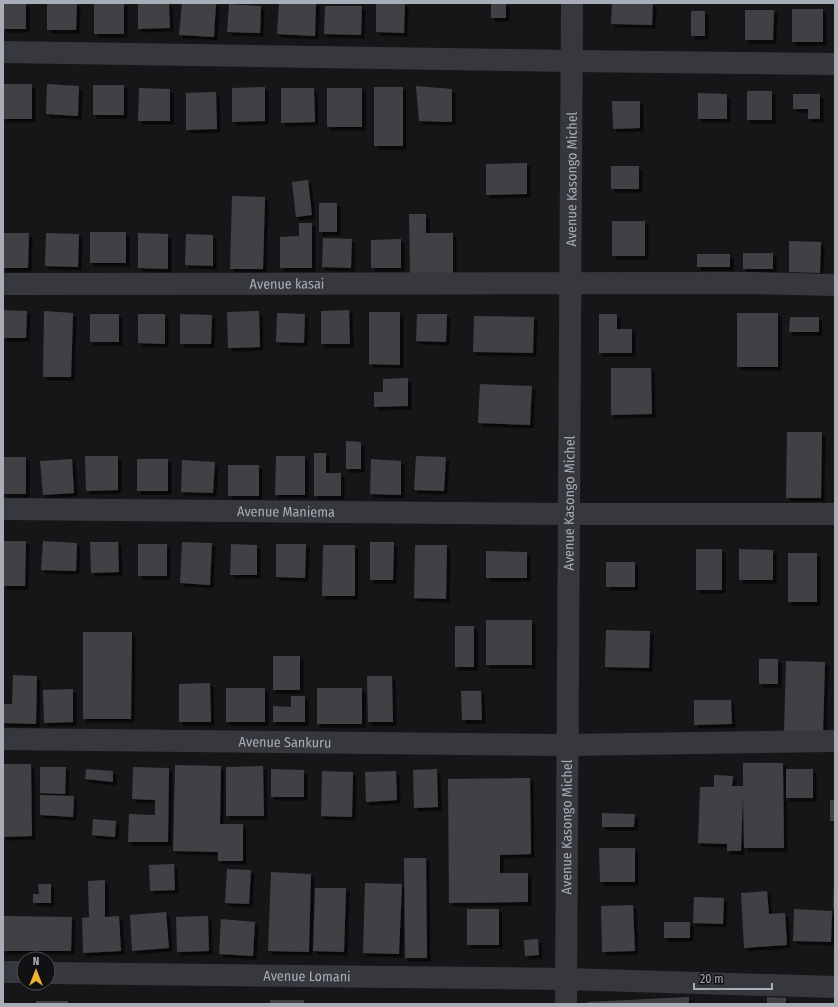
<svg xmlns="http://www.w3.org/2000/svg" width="838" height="1007" viewBox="0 0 838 1007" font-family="'Fira Sans Condensed',sans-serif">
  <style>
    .building { fill: #404145; filter: url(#shadow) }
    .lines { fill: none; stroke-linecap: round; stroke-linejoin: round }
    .minor { stroke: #37383d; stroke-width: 22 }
    .labels { text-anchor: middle; stroke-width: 4; stroke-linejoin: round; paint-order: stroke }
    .street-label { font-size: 14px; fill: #a8adb8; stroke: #111113 }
  </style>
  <defs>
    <filter id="shadow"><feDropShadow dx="3.5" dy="3.5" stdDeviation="0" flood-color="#0009"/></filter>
  </defs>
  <rect width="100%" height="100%" fill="#161618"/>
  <g class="building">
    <path d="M26,3V29H3V4Z"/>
    <path d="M47,3H77L76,30H47Z"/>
    <rect x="94" y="3" width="30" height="31"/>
    <path d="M138,3H169L170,28L138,29Z"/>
    <path d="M182,3H216L214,37L179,35Z"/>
    <path d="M279,3H316L315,36L277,34Z"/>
    <path d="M376,3H405L404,33L376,32Z"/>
    <rect x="491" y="3" width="15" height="15"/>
    <path d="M612,3H653L652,25L611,24Z"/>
    <path d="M229,4L261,6L260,33L227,32Z"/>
    <path d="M325,6H362L361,35L324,34Z"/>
    <rect x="792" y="9" width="31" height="33"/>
    <path d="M745,10H774L773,40H745Z"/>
    <rect x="691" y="11" width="14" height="25"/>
    <rect x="3" y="84" width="29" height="35"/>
    <path d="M47,84L79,86L78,116L46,114Z"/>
    <rect x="93" y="85" width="31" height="30"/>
    <path d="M416,86L452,89V122L419,121Z"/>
    <path d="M265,87V121L232,122V88Z"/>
    <rect x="374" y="87" width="29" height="59"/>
    <path d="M139,88L170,89V121H138Z"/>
    <path d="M281,88H314L315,122L281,123Z"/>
    <rect x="327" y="88" width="35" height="39"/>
    <rect x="747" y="91" width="25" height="29"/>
    <path d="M216,92L217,129L186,130V93Z"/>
    <path d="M698,93L727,94V119H698Z"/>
    <path d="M793,94H820V119H808V109H793Z"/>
    <path d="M612,101H640V128L613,129Z"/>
    <path d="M527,163V194L486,195V164Z"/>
    <rect x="611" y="166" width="28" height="23"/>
    <path d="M308,180L312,215L296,217L292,182Z"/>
    <path d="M232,196L265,197L263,269H230Z"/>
    <rect x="319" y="203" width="18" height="29"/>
    <path d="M409,214H426V233H453V273H410Z"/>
    <rect x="612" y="221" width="33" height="35"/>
    <path d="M299,223H312V268H280V237L299,236Z"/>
    <rect x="90" y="232" width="36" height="31"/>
    <path d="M3,233H29L28,268H3Z"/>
    <path d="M46,233L79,234L78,267L45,266Z"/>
    <path d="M138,233L168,234V269L138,268Z"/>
    <path d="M186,234L213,235V266L185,265Z"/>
    <path d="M323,238L352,239L351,268L322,267Z"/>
    <path d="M401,239V268H371V240Z"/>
    <path d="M789,241L821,242L820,273L789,272Z"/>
    <rect x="743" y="253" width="30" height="16"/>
    <rect x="697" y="254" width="33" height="13"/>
    <path d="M3,310L27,311L26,338H3Z"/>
    <path d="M349,310L350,344H321V311Z"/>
    <path d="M44,311L73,313L71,377H43Z"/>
    <path d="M259,311L260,347L228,348L227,312Z"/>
    <path d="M369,312H400V365L369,364Z"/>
    <path d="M277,313L305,314L304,343L276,342Z"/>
    <rect x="737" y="313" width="41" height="54"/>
    <rect x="90" y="314" width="29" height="28"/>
    <path d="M138,314H165V344L138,343Z"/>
    <path d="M180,314L212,315L211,344H180Z"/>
    <path d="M417,314H447L446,342L416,341Z"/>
    <path d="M599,314H617V329H632V353H599Z"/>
    <path d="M474,316L534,317L533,353L473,352Z"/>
    <path d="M790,317H819V332H789Z"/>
    <path d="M611,368H651L652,414L611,415Z"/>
    <path d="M408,378V406L374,407V392H383V379Z"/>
    <path d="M480,384L532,386L530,425L478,423Z"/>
    <path d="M787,432H822L821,498H786Z"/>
    <path d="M346,441L361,442V469H346Z"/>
    <path d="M314,453H326V473H341V496H314Z"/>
    <path d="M85,456H118V490L86,491Z"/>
    <path d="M276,456H305V495H275Z"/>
    <path d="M416,456L446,457L444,491L414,490Z"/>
    <rect x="3" y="457" width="23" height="37"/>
    <path d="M72,459L74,493L43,495L40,461Z"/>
    <rect x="137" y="459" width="31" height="32"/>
    <path d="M371,459L401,461V495L370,494Z"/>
    <path d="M182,460L215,462L213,493L181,492Z"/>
    <rect x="228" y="465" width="31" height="31"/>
    <path d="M3,541H26L25,586H3Z"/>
    <path d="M43,541L77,543L76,571L41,570Z"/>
    <path d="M90,542H118L119,572L91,573Z"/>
    <path d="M182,542L212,543L210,585L180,583Z"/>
    <path d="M370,542H394L393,580H370Z"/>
    <rect x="138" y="544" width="29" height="32"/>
    <path d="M231,544L257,545V575H230Z"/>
    <path d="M276,544H306L305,578L276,577Z"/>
    <path d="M323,545H355V596H322Z"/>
    <path d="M415,545H447L446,599L414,598Z"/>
    <rect x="696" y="549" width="26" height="41"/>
    <path d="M739,549L773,550V580H739Z"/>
    <path d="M486,551L527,552V578H486Z"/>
    <rect x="788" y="553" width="29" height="49"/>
    <rect x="606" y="562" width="29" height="25"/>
    <rect x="486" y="620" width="46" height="45"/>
    <rect x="455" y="626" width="19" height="41"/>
    <path d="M606,630L650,631L649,668L605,667Z"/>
    <path d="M83,632H132L131,719H83Z"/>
    <rect x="273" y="656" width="27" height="34"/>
    <rect x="759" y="659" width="19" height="25"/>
    <path d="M786,661L825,662L823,733L784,732Z"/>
    <path d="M13,675L37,676L36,724L3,723V704H12Z"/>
    <path d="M367,676H392L393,722H368Z"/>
    <path d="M210,683L211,722H179V684Z"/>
    <rect x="226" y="688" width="39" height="34"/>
    <rect x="317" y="688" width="45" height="36"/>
    <path d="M73,689V722L44,723L43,690Z"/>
    <path d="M461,691H481L482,720H462Z"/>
    <path d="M291,696H305V722H273V706L291,707Z"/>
    <path d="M694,700H731L732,724L694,725Z"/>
    <path d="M743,763H783L784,848H744L743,795L741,851H727V844L698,843L700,787H714V775L733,776L732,786H743Z"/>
    <path d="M3,764H31L32,836L3,837Z"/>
    <path d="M175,765L221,766L220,824H243V861H218V852L173,851Z"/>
    <path d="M263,766L264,816H226V767Z"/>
    <path d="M40,767H66L65,794L40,793Z"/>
    <path d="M133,767L169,768L168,842H128L129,814L155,815V800L132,799Z"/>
    <path d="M86,769L113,771V782L85,779Z"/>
    <path d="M271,769L304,770V797H271Z"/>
    <path d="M437,769L438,807L414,808L413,770Z"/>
    <rect x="786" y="769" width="27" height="29"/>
    <path d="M322,771L353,772L352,817L321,816Z"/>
    <path d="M396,771L397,800L366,802L365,772Z"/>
    <path d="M530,778L531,854L500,855V873H528V902L449,903L448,779Z"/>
    <path d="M40,795L74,796L73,817L40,815Z"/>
    <rect x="830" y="800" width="5" height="21"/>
    <path d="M602,813L635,814L634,827H602Z"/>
    <path d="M93,819L116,821L115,837L92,835Z"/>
    <path d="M599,848H635V882H600Z"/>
    <path d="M404,858H426L427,958H405Z"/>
    <path d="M174,864L175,890L150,891L149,865Z"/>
    <path d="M227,869L251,870L249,904L225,903Z"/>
    <path d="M271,872L311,874L309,952L268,951Z"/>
    <path d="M105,880V917L119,916L121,951L83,953L82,918L89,917L88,881Z"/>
    <path d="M834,881H835V908H833Z"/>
    <path d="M365,883L402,884L399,954L363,953Z"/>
    <path d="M38,884H51V903H33V894H39Z"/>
    <path d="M315,888H346L344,952L313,951Z"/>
    <path d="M767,891L769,914L785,913L787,945L744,948L741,893Z"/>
    <path d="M694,897L724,898L723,924L693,923Z"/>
    <path d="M633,905L635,951L602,952L601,906Z"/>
    <rect x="467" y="909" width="32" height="36"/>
    <path d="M794,909L832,911L831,942L793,941Z"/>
    <path d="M166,912L169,948L132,951L130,915Z"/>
    <path d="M3,916L72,917L71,951H3Z"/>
    <path d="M208,916L209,951L177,952L176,917Z"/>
    <path d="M221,919L255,922L253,956L219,954Z"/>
    <rect x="664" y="922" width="26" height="16"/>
    <path d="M538,939L539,955L525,956L524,940Z"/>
    <path d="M689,997V1004H587V1002Z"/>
    <path d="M767,997L786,998V1004H767Z"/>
    <rect x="270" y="1000" width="34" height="4"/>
    <rect x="36" y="1001" width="32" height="3"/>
  </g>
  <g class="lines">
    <g class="minor">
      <path d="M3,52L572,61L835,64"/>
      <path id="s1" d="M3,284L752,283L835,285"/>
      <path id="s2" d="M3,509L569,514H835"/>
      <path id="s3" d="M3,739L566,745L835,741"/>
      <path d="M3,972H24"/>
      <path id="s4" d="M48,973L566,979L835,987"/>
      <path id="s5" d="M566,1004C566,670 572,337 572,3"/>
    </g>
  </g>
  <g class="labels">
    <g class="street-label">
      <text dy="5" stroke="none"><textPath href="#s5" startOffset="825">Avenue Kasongo Michel</textPath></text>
      <text dy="5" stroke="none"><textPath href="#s1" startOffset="284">Avenue kasai</textPath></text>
      <text dy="5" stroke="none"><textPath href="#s5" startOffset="501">Avenue Kasongo Michel</textPath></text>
      <text dy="5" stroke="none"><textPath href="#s2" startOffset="283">Avenue Maniema</textPath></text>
      <text dy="5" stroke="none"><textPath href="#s3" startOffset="282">Avenue Sankuru</textPath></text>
      <text dy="5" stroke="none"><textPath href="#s5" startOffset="177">Avenue Kasongo Michel</textPath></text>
      <text dy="5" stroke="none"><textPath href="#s4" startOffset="259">Avenue Lomani</textPath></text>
    </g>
  </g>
  <rect width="838" height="1007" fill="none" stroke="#a8adb8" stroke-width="8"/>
  <g transform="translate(36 971)"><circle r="19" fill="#111113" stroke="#4d4f55"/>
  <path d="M0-3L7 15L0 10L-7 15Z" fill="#f2b134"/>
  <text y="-6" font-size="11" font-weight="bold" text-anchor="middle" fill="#a8adb8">N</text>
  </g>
  <path d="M694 983v6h78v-6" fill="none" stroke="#a8adb8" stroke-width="2"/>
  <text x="700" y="983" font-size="12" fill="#a8adb8" stroke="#111113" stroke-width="3" paint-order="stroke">20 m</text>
</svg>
